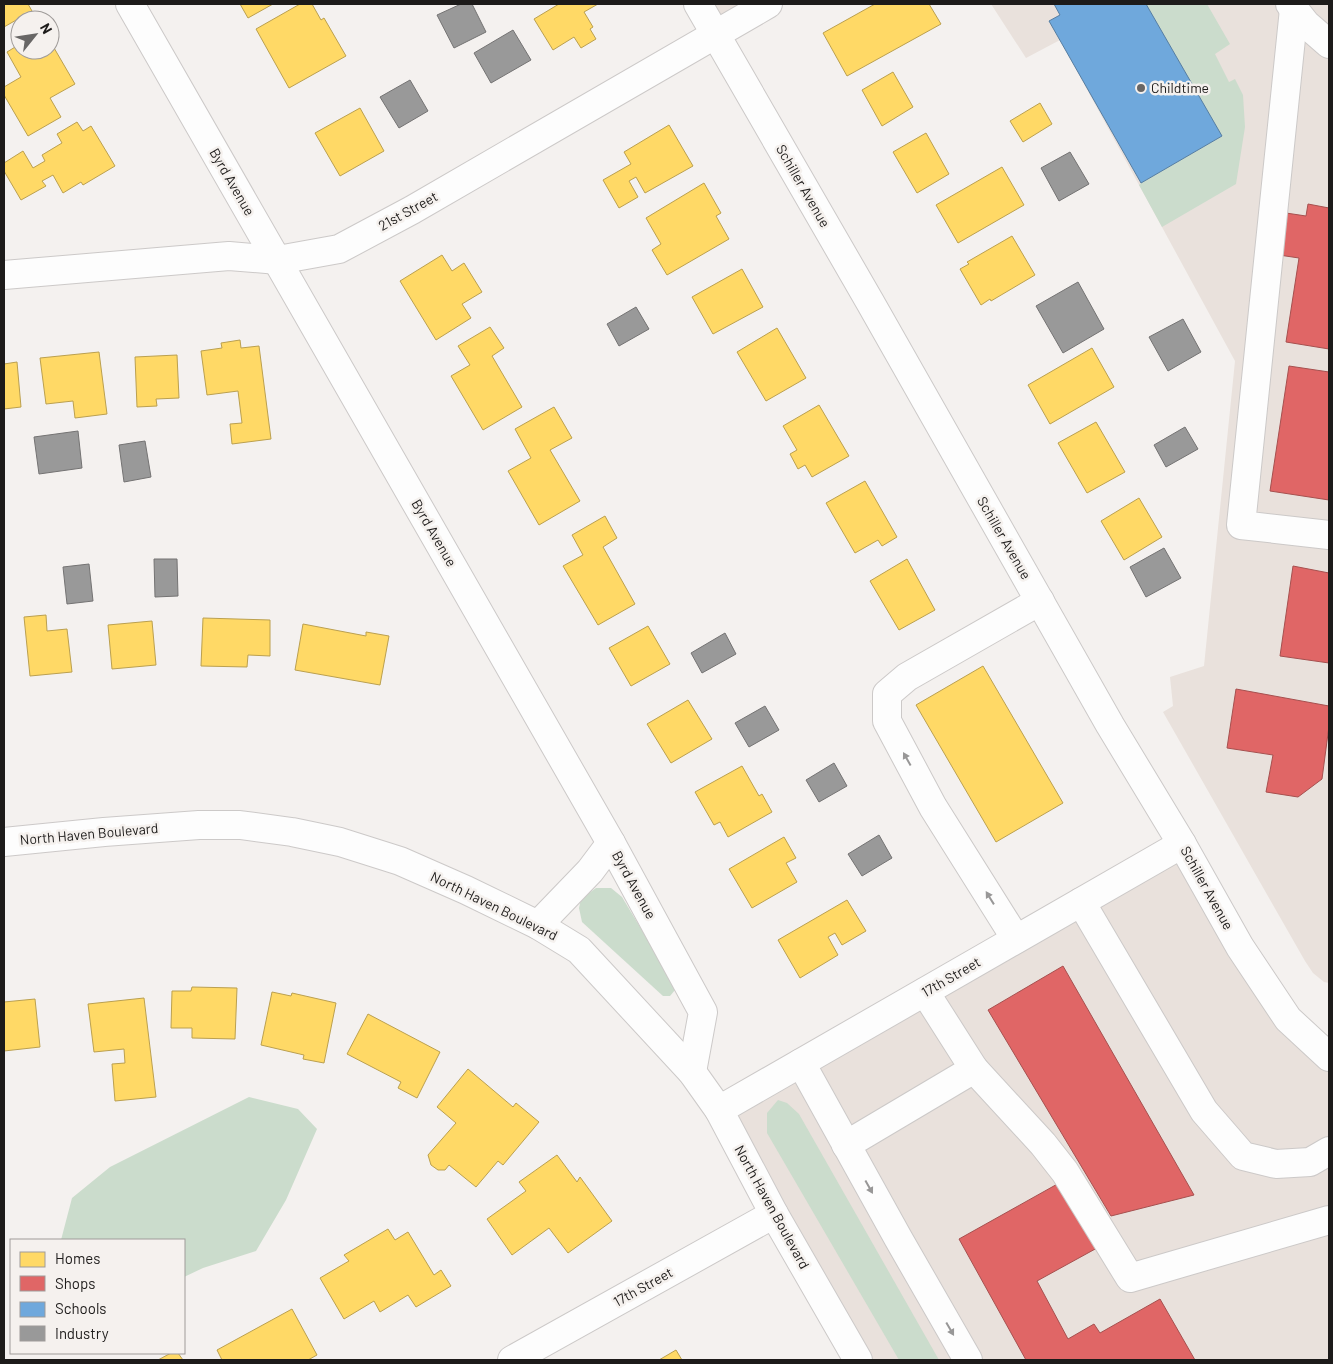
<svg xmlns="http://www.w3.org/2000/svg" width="1333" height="1364" viewBox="0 0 1333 1364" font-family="Barlow,sans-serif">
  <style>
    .built { fill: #e9e1dc }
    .green { fill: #cbdccc }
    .homes { fill: #ffd966; stroke: #bba04f }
    .shops { fill: #e06666; stroke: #a6504f }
    .schools { fill: #6fa8dc; stroke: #567ea2 }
    .industry { fill: #999; stroke: #747373 }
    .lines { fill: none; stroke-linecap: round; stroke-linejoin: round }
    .minor-casing { stroke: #ccc9c8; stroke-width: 30 }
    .minor { stroke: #fdfdfd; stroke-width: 28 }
    .oneway { fill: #989797 }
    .poi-dot { fill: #686665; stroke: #f5f1ee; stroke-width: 2 }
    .labels { text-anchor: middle; stroke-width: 5; stroke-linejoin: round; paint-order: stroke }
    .poi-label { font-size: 14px; fill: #1d1b1a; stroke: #f5f1ee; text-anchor: start }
    .street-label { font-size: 14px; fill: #1d1b1a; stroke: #f5f1ee }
  </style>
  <rect width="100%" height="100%" fill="#f4f1ef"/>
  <g class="built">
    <path d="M698,4H768L715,34Z"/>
    <path d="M991,4H1329V983L1324,982L1313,973L1305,961L1163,712L1173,706L1170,677L1204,666L1235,361L1060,40L1026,58Z"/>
    <path d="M1182,844L1329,1057V1360H858L719,1110Z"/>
  </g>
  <g class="green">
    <path d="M1146,4H1207L1230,44L1215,54L1229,82L1235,79L1243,95L1245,127L1236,184L1162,227L1139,185L1141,183L1222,136Z"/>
    <path d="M596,888H611L622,897L673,982L675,990L670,996H663L582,922L579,908L581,899Z"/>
    <path d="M249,1097L298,1109L317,1129L286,1200L256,1251L203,1268L184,1277V1240H61L72,1198L110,1167Z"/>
    <path d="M778,1100L787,1103L799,1114L939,1360H899L767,1133V1113Z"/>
  </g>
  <g class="homes">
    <path d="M4,4H28L32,11L4,27Z"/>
    <path d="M240,4H273L248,18Z"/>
    <path d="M300,4H312L321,20L324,18L346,56L289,88L256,29Z"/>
    <path d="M559,4H598L584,12L593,27L590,29L596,39L581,48L574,37L553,50L534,19Z"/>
    <path d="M875,4H929L941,24L847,76L823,33Z"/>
    <path d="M50,41L75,84L50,98L61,117L28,136L4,95V87L21,77L7,52L20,44V50H50Z"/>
    <path d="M893,72L913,107L882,126L862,90Z"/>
    <path d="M1040,103L1052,124L1023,142L1010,121Z"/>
    <path d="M360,108L384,151L340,176L315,133Z"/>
    <path d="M77,122L83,131L91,126L115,166L83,185L81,182L63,193L53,175L42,181L46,186L21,200L4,171V163L23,151L33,168L45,161L42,155L62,143L57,134Z"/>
    <path d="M669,125L693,166L645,193L636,177L629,181L638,197L619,208L603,180L631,164L624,152Z"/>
    <path d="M926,133L949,174L917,193L893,152Z"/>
    <path d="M1002,167L1024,205L958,243L936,205Z"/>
    <path d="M704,183L721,213L716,216L729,239L667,275L652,250L661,244L646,218Z"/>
    <path d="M1012,236L1035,275L991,301L990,299L981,305L960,269L969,264L967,262Z"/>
    <path d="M442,255L452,271L464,263L482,292L462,304L471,318L436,340L400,281Z"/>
    <path d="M742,269L763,307L713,334L692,297Z"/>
    <path d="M490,327L504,348L492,356L522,407L483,430L451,376L470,365L458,346Z"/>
    <path d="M777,328L806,378L766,401L737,352Z"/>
    <path d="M240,340L241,348L259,346L271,439L232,444L230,424L242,423L238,391L207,395L201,351L222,348L221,343Z"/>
    <path d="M1092,348L1114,387L1050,424L1028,385Z"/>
    <path d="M99,352L107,414L75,418L73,401L46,404L40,358Z"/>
    <path d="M177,355L179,398L156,399L157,406L137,407L135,357Z"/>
    <path d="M17,362L21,407L4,409V364Z"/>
    <path d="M819,405L849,456L812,477L805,465L798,469L790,454L797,450L783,426Z"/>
    <path d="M554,407L572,438L550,450L580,501L539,525L508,471L531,458L515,429Z"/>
    <path d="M1096,422L1125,472L1087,493L1058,443Z"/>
    <path d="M865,481L897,537L882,546L878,540L855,553L826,503Z"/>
    <path d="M1139,498L1162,537L1124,560L1101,521Z"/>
    <path d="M605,516L617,538L603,547L635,604L598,625L563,566L583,555L572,535Z"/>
    <path d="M907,559L935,610L899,630L870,581Z"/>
    <path d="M46,615L47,631L67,629L72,672L30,676L24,617Z"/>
    <path d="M203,618L270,620V656L248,655L247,667L201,666Z"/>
    <path d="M152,621L156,665L112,669L108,625Z"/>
    <path d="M303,624L366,636V632L389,636L380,685L295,670Z"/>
    <path d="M648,626L670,664L631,686L609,648Z"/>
    <path d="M983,666L1063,803L996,842L916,705Z"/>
    <path d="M688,700L712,739L671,763L647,724Z"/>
    <path d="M742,766L759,796L762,794L772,812L728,837L720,822L714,825L695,792Z"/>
    <path d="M784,837L796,858L786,863L797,882L752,908L729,869Z"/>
    <path d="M847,900L866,931L842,945L835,933L828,937L838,955L800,978L778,940Z"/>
    <path d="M192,987L237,988L235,1039L192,1038V1028H171L172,991H191Z"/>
    <path d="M272,992L291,996L292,993L336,1003L324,1063L303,1059L304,1055L261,1045Z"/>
    <path d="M144,998L156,1097L115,1101L112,1064L125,1063L124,1049L94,1052L88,1004Z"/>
    <path d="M35,999L40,1047L4,1051V1002Z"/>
    <path d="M368,1014L440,1052L417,1098L398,1088L401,1082L347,1054Z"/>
    <path d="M468,1069L513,1107L516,1103L539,1122L503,1165L498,1161L476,1187L449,1165L445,1170H438L431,1165L428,1155L456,1123L437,1107Z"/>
    <path d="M557,1155L577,1182L580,1177L612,1221L568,1253L549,1228L512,1255L487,1219L526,1191L519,1182Z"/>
    <path d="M388,1229L395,1240L408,1232L434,1275L441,1270L451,1286L416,1307L408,1295L380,1312L374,1301L344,1319L320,1278L349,1261L344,1255Z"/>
    <path d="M292,1309L317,1355L308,1360H222L217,1350Z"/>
    <path d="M676,1350L682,1360H659Z"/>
    <path d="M171,1353H178L183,1360H158Z"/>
  </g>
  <g class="shops">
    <path d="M1308,204L1329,208V349L1286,342L1299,258L1279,255L1286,213L1306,216Z"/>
    <path d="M1289,366L1329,372V500L1270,491Z"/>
    <path d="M1293,566L1329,573V663L1280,656Z"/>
    <path d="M1236,689L1329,706V726L1322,779L1298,797L1266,792L1273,755L1227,748Z"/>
    <path d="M1063,966L1194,1195L1111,1216L988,1010Z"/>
    <path d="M1061,1182L1097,1248L1037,1281L1068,1339L1094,1324L1100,1333L1160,1299L1195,1360H1026L959,1239Z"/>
  </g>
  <path class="schools" d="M1054,4H1146L1222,136L1141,183L1049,21L1060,15Z"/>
  <g class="industry">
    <path d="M461,4H472L486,32L454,48L437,15Z"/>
    <path d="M513,30L531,60L491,83L474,53Z"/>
    <path d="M410,80L428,111L399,128L380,97Z"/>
    <path d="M1070,152L1089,184L1059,201L1041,168Z"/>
    <path d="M1078,282L1104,329L1063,353L1036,306Z"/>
    <path d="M636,307L649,329L619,346L607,324Z"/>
    <path d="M1183,319L1201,352L1168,371L1149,337Z"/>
    <path d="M1185,427L1198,449L1166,467L1154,445Z"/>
    <path d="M78,431L82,468L39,474L34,437Z"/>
    <path d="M145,441L151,477L124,482L119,445Z"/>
    <path d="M1164,548L1181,578L1146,597L1130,567Z"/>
    <path d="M154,559H177L178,596L155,597Z"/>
    <path d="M89,564L93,601L67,604L63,567Z"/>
    <path d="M725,633L736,654L702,673L691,653Z"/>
    <path d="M765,706L779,730L749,747L735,723Z"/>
    <path d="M834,763L847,786L819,802L806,780Z"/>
    <path d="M879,835L892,858L862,876L848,854Z"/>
  </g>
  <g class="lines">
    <defs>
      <g id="minor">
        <path d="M130,4L611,843L703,1012L692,1072"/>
        <path d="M698,4L870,302L1110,725L1182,844L1240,947L1288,1019L1329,1057"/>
        <path d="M1290,4L1306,24L1329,44"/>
        <path d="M1294,9L1241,525L1329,535"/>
        <path d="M4,275L229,256L278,260L339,249L412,210L768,4"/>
        <path d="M4,842L104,832L199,825H240L292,832L340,842L400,861L466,890L538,925L579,950L692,1072L719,1110L774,1214L858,1360"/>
        <path d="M1081,902L1204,1111L1243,1156L1276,1164L1310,1162L1329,1151"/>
        <path d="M538,925L590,871L611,843"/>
        <path d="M1016,939L933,807L887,721V694L907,677L1040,601"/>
        <path d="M801,1063L898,1238L968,1360"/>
        <path d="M974,1069L1043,1144L1065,1172L1130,1278L1329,1220"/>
        <path d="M719,1110L1182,844"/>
        <path d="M846,1145L974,1069L925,992"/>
        <path d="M512,1360L774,1214"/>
      </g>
    </defs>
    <use href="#minor" class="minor-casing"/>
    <use href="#minor" class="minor"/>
  </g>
  <defs><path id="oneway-solid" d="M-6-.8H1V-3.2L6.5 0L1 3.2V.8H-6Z" transform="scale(1.25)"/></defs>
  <g class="oneway">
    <use href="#oneway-solid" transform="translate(907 759) rotate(-119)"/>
    <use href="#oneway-solid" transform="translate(990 898) rotate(-122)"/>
    <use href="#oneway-solid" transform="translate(869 1187) rotate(61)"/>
    <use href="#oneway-solid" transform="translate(950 1329) rotate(60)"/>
  </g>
  <circle class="poi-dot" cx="1141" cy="88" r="5"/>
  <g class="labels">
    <g class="poi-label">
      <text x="1151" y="93">Childtime</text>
    </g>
    <g class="street-label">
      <text transform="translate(232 182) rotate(60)" y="5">Byrd Avenue</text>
      <text transform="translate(803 186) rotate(60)" y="5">Schiller Avenue</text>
      <text transform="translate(408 211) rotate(-29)" y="5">21st Street</text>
      <text transform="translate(434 533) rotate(60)" y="5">Byrd Avenue</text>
      <text transform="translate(1004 538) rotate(60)" y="5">Schiller Avenue</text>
      <text transform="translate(89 834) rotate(-5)" y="5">North Haven Boulevard</text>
      <text transform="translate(634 885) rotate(61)" y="5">Byrd Avenue</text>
      <text transform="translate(1207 888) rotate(61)" y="5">Schiller Avenue</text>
      <text transform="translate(494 906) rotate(26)" y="5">North Haven Boulevard</text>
      <text transform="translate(951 977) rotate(-30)" y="5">17th Street</text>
      <text transform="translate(772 1207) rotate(61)" y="5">North Haven Boulevard</text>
      <text transform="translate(643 1287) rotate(-29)" y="5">17th Street</text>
    </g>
  </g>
  <rect width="1333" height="1364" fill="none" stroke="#1d1b1a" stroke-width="10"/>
  <rect x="10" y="1239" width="175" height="115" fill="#f5f1ee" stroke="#9f9b99"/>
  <rect x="20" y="1252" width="25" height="15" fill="#ffd966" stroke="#9f9b99"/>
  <text x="55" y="1264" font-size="15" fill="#1d1b1a">Homes</text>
  <rect x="20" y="1276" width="25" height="15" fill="#e06666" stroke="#9f9b99"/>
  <text x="55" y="1289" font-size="15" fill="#1d1b1a">Shops</text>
  <rect x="20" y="1302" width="25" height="15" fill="#6fa8dc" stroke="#9f9b99"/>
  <text x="55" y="1314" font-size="15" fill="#1d1b1a">Schools</text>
  <rect x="20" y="1326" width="25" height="15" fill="#999999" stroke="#9f9b99"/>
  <text x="55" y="1339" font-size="15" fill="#1d1b1a">Industry</text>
  <g transform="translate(35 35) rotate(60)"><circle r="24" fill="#f5f1ee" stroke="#9f9b99"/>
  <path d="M0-4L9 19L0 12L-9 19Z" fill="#686665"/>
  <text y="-8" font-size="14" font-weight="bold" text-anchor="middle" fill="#1d1b1a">N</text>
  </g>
</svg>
